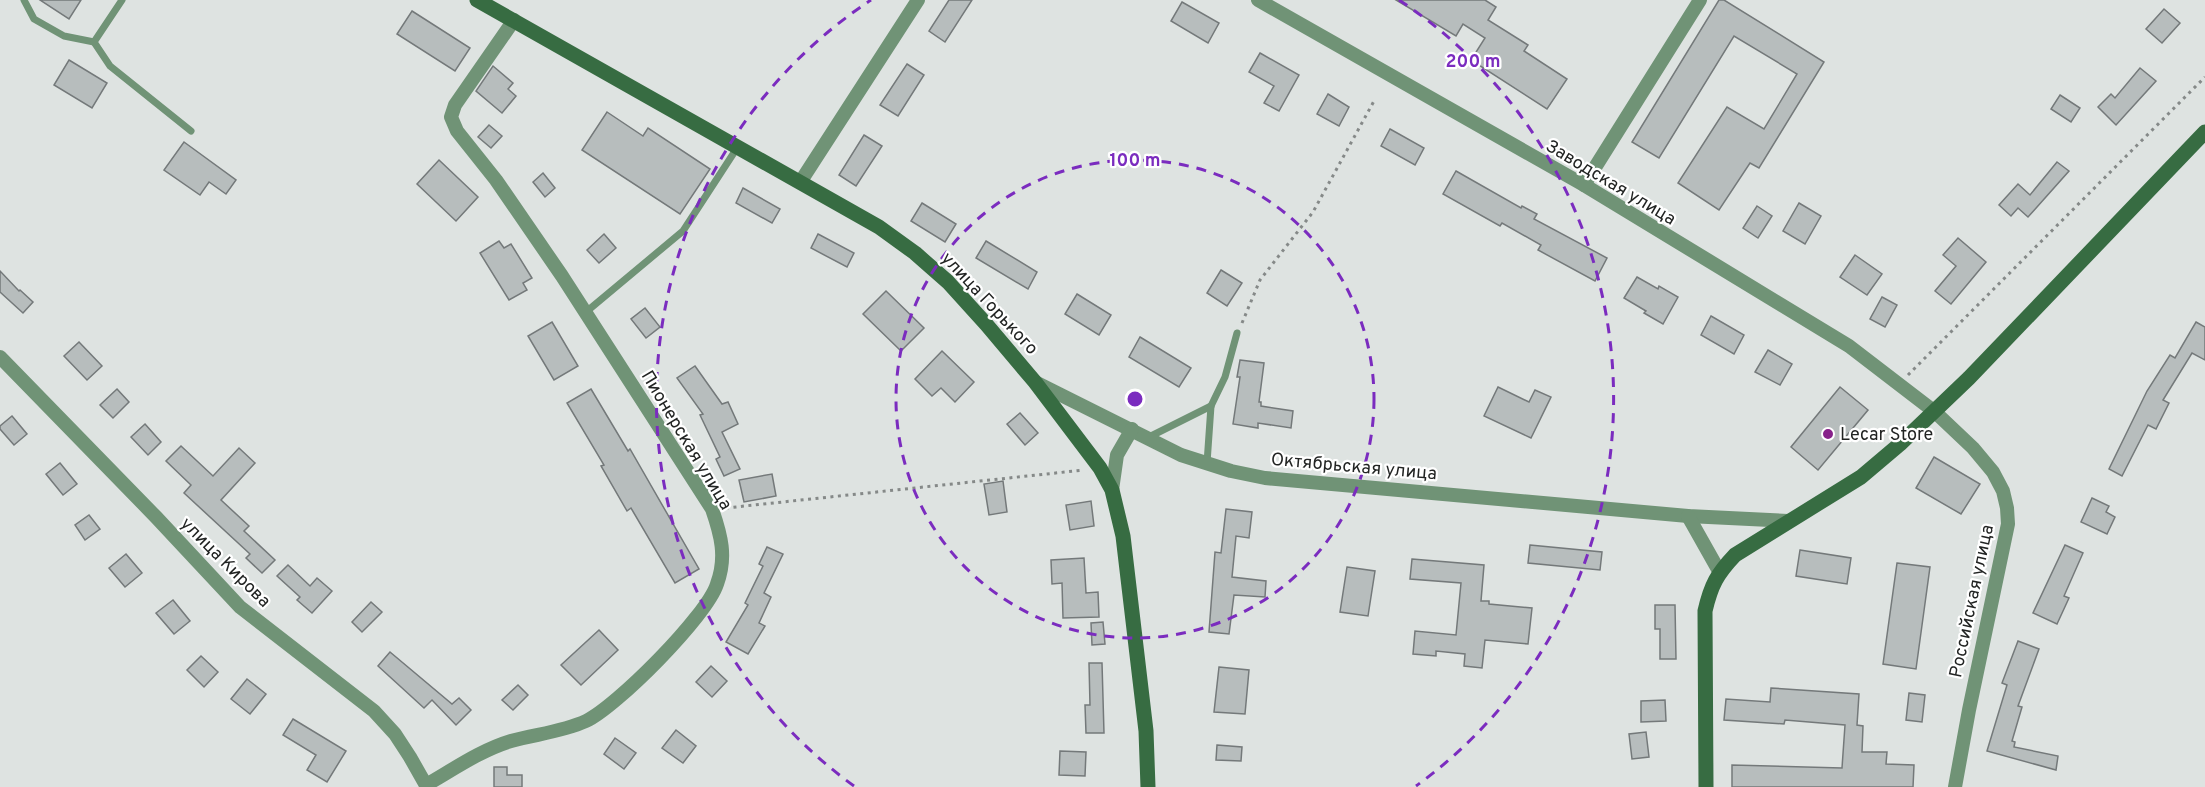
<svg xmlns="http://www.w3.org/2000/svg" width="2205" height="787" viewBox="0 0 2205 787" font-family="Overpass,sans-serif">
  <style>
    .building { fill: #b7bdbd; stroke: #74797a; stroke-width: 1.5 }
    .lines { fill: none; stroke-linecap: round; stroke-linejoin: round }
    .path { stroke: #858988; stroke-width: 3; stroke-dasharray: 3 4.5; stroke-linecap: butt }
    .lane { stroke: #709376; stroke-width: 7 }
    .street { stroke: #709376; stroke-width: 14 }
    .secondary { stroke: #376c42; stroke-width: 15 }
    .ring { fill: none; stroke: #7b2cbf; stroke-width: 3; stroke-dasharray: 10 8 }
    .poi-dot { fill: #87218a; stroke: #fff; stroke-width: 2 }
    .labels { text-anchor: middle; stroke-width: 4.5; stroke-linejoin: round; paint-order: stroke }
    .street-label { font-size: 18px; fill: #222423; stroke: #fff }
    .poi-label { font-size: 18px; fill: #222423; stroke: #fff; text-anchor: start }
    .centre { fill: #7b2cbf; stroke: #fff; stroke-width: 3 }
    .ring-label { font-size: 18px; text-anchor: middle; font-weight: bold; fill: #7b2cbf; stroke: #fff; stroke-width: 4.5; stroke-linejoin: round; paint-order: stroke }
  </style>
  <rect width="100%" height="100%" fill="#dee3e1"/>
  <g class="building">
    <path d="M40,0H81L69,19Z"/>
    <path d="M949,0H972L945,42L929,31Z"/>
    <path d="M1396,0H1485L1496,7L1488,20L1528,45L1524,51L1567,79L1547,109L1471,60L1485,38L1463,24L1456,36Z"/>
    <path d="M1719,0H1724L1824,62L1759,168L1750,163L1719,210L1678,183L1727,107L1764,129L1797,74L1734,36L1659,158L1632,142Z"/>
    <path d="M1182,2L1219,23L1208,43L1171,21Z"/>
    <path d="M2164,9L2180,23L2162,43L2146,29Z"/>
    <path d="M412,11L470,48L455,71L397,34Z"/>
    <path d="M1260,53L1299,75L1279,111L1264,103L1274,86L1249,72Z"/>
    <path d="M69,60L107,83L92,108L54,85Z"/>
    <path d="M907,64L924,75L898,116L880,105Z"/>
    <path d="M493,66L513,83L508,89L516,96L502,113L476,91Z"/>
    <path d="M2140,68L2156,81L2116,125L2098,107L2111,94L2115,98Z"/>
    <path d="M1328,94L1349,107L1339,126L1317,114Z"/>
    <path d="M2060,95L2080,108L2071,122L2051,109Z"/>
    <path d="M607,112L643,136L648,128L710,169L680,214L582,150Z"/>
    <path d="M489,125L502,136L491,148L478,137Z"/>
    <path d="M1390,129L1424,148L1415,165L1381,146Z"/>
    <path d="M864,135L882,146L856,186L839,175Z"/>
    <path d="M184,142L236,180L226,194L209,182L200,195L164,170Z"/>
    <path d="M439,160L478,197L456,221L417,184Z"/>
    <path d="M2057,162L2069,171L2028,217L2018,208L2011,216L1999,205L2018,184L2030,195Z"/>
    <path d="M1456,171L1521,208L1522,206L1537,214L1534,219L1607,258L1595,281L1538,250L1541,245L1502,223L1500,226L1443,194Z"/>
    <path d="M543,173L555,188L545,197L533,182Z"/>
    <path d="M743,188L780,209L772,223L736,203Z"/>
    <path d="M922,203L956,224L945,242L911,221Z"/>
    <path d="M1799,203L1821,216L1805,244L1783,231Z"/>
    <path d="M1757,206L1772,216L1758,238L1743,228Z"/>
    <path d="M604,234L616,248L599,263L587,250Z"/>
    <path d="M818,234L854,253L847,267L811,248Z"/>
    <path d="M1958,238L1986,262L1951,304L1935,291L1956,266L1943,255Z"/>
    <path d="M499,241L504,248L511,244L532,278L523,283L527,290L509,300L480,253Z"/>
    <path d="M986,241L1037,272L1028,289L976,258Z"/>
    <path d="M1855,255L1882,274L1867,295L1840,277Z"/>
    <path d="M1221,270L1242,283L1227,306L1207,293Z"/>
    <path d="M0,271L19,291L20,290L33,302L23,313L0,292Z"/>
    <path d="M1637,277L1658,289L1659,286L1678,297L1663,324L1644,313L1646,311L1624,298Z"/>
    <path d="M886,291L924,328L901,351L863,314Z"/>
    <path d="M1077,294L1111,315L1099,335L1065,314Z"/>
    <path d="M1882,297L1897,305L1885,327L1870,319Z"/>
    <path d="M645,308L660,327L646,338L631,319Z"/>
    <path d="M1711,316L1744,335L1734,354L1701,335Z"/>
    <path d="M552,322L578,366L554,380L528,336Z"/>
    <path d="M2196,322L2205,327V360L2192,353L2163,400L2169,403L2156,429L2148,425L2122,476L2109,469L2147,391L2170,355L2175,358Z"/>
    <path d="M1140,337L1191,368L1179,387L1129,357Z"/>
    <path d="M79,342L102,366L87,380L64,356Z"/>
    <path d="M1768,350L1792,364L1780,385L1755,372Z"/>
    <path d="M942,351L974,382L955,402L941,388L932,396L915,379Z"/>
    <path d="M1240,360L1264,363L1259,402H1261V406L1293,411L1291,428L1258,423V428L1233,424L1240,377H1237Z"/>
    <path d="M695,366L722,404L728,402L738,424L722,432L740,469L724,476L716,459L720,457L700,415L703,414L677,378Z"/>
    <path d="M1498,387L1529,402L1535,390L1551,397L1531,438L1484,416Z"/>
    <path d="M1840,387L1868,410L1818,470L1791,447Z"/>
    <path d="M117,389L129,402L113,418L100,405Z"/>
    <path d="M591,389L628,451L630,449L699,569L675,583L631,508L627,511L601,466L604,465L567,403Z"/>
    <path d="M1020,413L1038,433L1025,445L1007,424Z"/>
    <path d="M12,416L27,434L14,445L0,429V426Z"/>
    <path d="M145,424L161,442L148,455L131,437Z"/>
    <path d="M181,446L213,476L239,448L255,463L221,500L249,526L244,531L275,560L262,573L246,558L250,554L184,493L191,485L166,461Z"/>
    <path d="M1934,457L1980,484L1961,514L1916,488Z"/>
    <path d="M60,463L77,484L63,495L46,474Z"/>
    <path d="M772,474L776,496L744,502L739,480Z"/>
    <path d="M1003,481L1007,512L989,515L984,484Z"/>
    <path d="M2092,498L2109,506L2106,512L2115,517L2107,534L2081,522Z"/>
    <path d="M1091,501L1094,526L1070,530L1066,505Z"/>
    <path d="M1226,509L1252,512L1249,538L1236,536L1232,577L1266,581L1265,597L1234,595L1229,634L1209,632L1215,552L1221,553Z"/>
    <path d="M89,515L100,529L85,540L75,525Z"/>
    <path d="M1530,545L1602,552L1600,570L1528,563Z"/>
    <path d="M2065,545L2083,553L2064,596L2069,598L2057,624L2033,613Z"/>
    <path d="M767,547L783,554L764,593L771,597L759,623L765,626L748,654L726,642L748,605L745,603L763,566L759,564Z"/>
    <path d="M1800,550L1851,558L1847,584L1796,576Z"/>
    <path d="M126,554L142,573L125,587L109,568Z"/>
    <path d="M1084,558L1086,593L1098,592L1099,617L1063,618L1062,583L1052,584L1051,560Z"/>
    <path d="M1412,559L1484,565L1481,601H1489V604L1532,608L1528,644L1485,640L1482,668L1464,666L1465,654L1436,651V656L1413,654L1415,631L1456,635L1461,583L1410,579Z"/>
    <path d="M1897,563L1930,567L1916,669L1883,664Z"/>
    <path d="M288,565L310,586L317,578L332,591L312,613L297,600L300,597L277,576Z"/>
    <path d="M1347,567L1375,571L1368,616L1340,612Z"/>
    <path d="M173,600L190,621L174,634L156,613Z"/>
    <path d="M371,602L382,612L362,632L352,622Z"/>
    <path d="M1655,605H1675L1676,659H1660V629H1655Z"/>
    <path d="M1103,622L1105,644L1092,645L1091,623Z"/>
    <path d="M599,630L618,650L581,685L561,665Z"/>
    <path d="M2018,641L2039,649L2018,706L2022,707L2012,741L2015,742L2014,747L2058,756L2056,770L1987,751L2007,685L2002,683Z"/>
    <path d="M390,652L452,704L459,698L471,710L456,725L432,700L424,708L378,666Z"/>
    <path d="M201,656L218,672L204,687L187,670Z"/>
    <path d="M1089,663H1102L1104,733H1086L1085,705H1090Z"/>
    <path d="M711,666L727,681L712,697L696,682Z"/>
    <path d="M1219,667L1249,670L1245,714L1214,712Z"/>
    <path d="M247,679L266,694L250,714L231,699Z"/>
    <path d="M518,685L528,695L513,710L502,700Z"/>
    <path d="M1771,688L1859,694L1857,725L1863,726L1862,752H1887L1886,764L1914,765L1913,787H1732V765L1842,768L1845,725L1785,720L1784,724L1724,720L1726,699L1770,702Z"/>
    <path d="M1909,693L1925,695L1922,722L1906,720Z"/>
    <path d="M1665,700L1666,721L1641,722V701Z"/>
    <path d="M293,719L346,751L327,782L307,770L316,755L283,735Z"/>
    <path d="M676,730L696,746L683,763L662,748Z"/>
    <path d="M1646,732L1649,757L1632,759L1629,734Z"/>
    <path d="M615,738L636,753L624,769L604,754Z"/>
    <path d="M1217,745L1242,747L1241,761L1216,760Z"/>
    <path d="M1060,751L1086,752L1085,776L1059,775Z"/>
    <path d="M494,767H507V775H522V787H494Z"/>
  </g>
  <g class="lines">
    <g class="path">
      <path d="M1242,323L1260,280L1313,212L1374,101"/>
      <path d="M1908,375L2205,77"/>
      <path d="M726,508L1084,470"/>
    </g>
    <g class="lane">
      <path d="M24,0L34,19L64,36L94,42"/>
      <path d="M122,0L94,42L110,66L191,131"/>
      <path d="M586,312L683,231L737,148"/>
      <path d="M1149,437L1211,406"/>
      <path d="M1207,463L1211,406L1225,377L1237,333"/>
    </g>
    <g class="street">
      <path d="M1258,0L1584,185L1849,346L1935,412L1973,448L1993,472L2003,491L2007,508L2008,524L1969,710L1955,787"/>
      <path d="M801,181L918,0"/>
      <path d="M1584,185L1700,0"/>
      <path d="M0,357L156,517L240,607L374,711L395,734L410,757L427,787"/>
      <path d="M1035,382L1181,455L1231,471L1265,478L1688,516L1788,521"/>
      <path d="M1112,490L1117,455L1132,429"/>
      <path d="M1688,516L1719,571"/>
      <path d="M426,785C454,769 481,750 511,741C536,734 562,732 586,721C616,707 707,616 717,584C727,557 721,535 712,509L562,276L496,180L457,131L451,117L455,105L514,20"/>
    </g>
    <g class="secondary">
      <path d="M477,0L879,227L915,253L948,282L986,324L1035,382L1100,468L1112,490L1123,536L1146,731L1148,787"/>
      <path d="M1706,787L1705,611C1711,585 1717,574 1735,555L1861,477L1900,444L1969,378L2205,132"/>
    </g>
  </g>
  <g class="ring">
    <circle cx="1135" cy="399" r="239"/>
    <path d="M854 786A478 478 0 0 1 871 0M1399 0A478 478 0 0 1 1416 786"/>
  </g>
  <circle class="poi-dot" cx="1828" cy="434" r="6"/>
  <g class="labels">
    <g class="street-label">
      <text transform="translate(1611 182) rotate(31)" y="6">Заводская улица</text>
      <text transform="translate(990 303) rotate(47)" y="6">улица Горького</text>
      <text transform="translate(687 440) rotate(59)" y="6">Пионерская улица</text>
      <text transform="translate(1354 466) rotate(5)" y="6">Октябрьская улица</text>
      <text transform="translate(226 562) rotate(45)" y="6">улица Кирова</text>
      <text transform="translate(1971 601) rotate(-78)" y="6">Российская улица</text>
    </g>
    <g class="poi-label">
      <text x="1840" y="440">Lecar Store</text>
    </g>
  </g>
  <circle cx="1135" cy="399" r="9" class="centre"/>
  <g class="ring-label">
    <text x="1473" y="67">200 m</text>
    <text x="1135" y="166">100 m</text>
  </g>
</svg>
